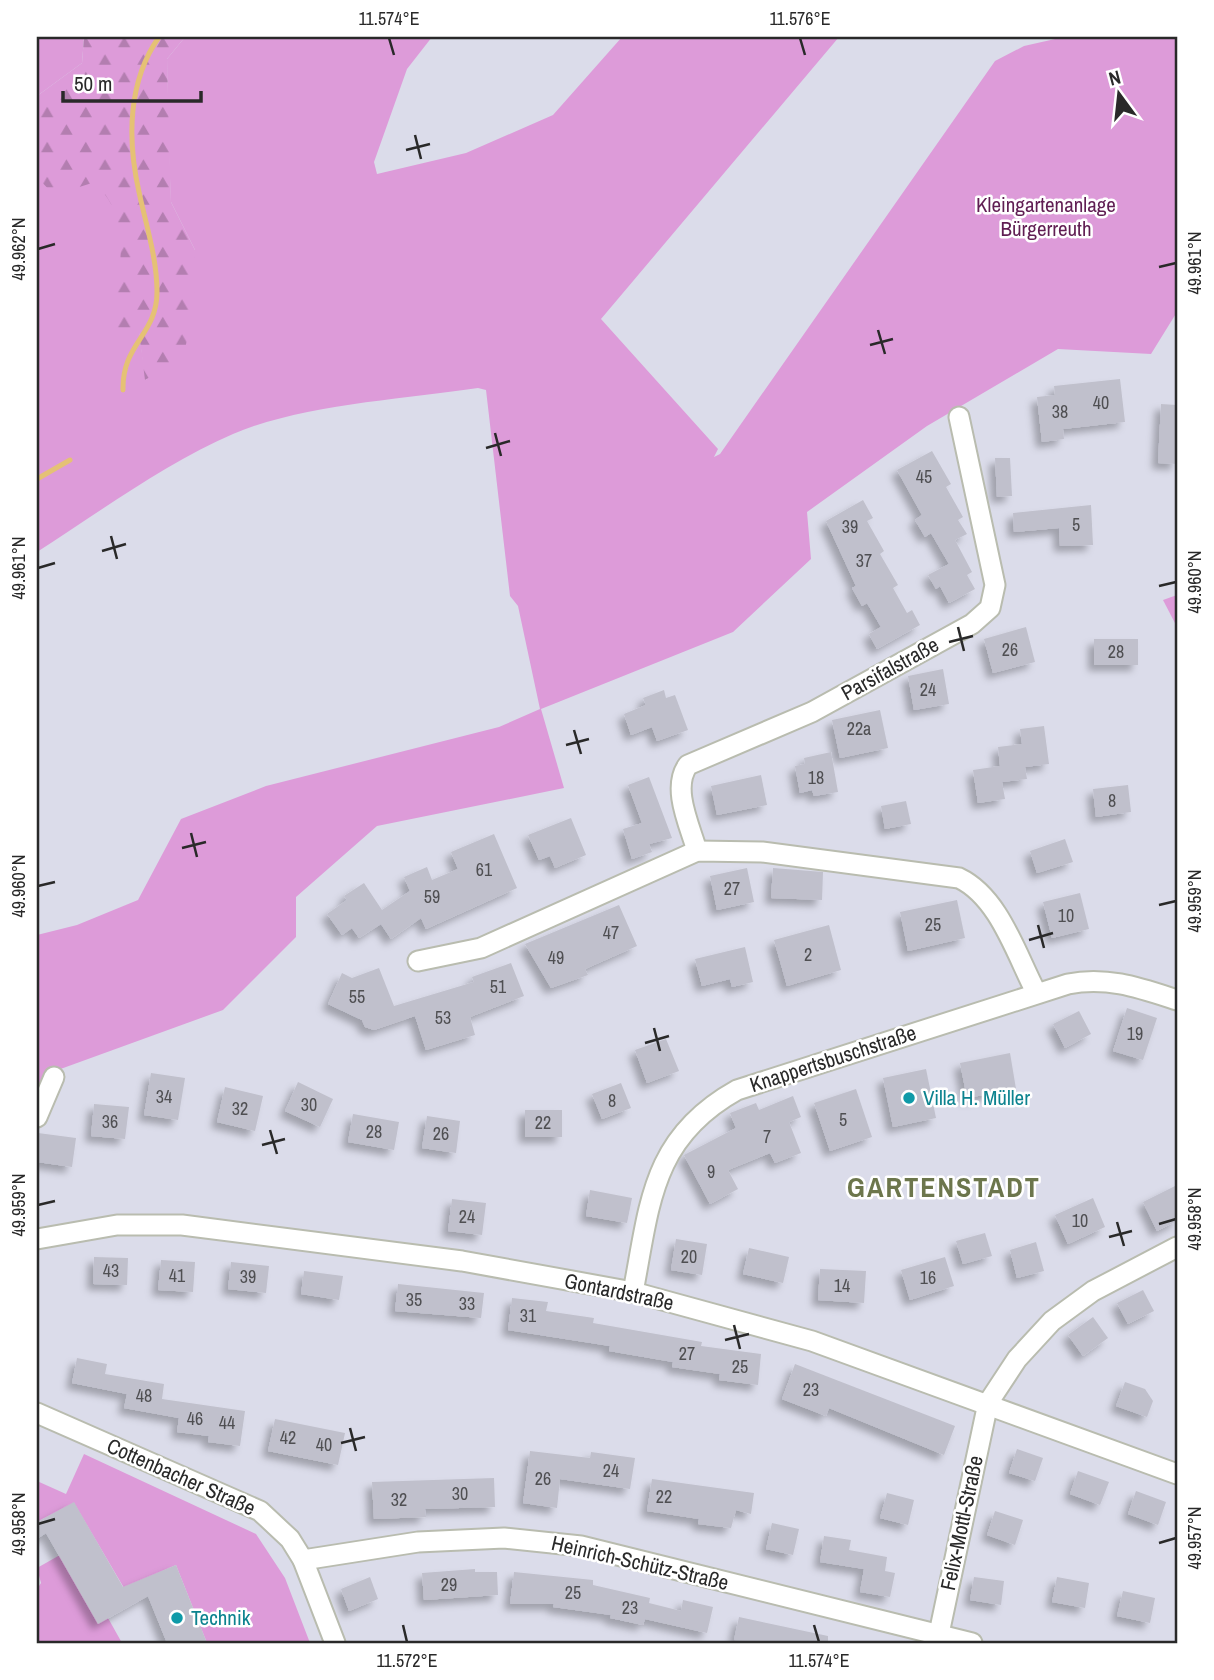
<svg xmlns="http://www.w3.org/2000/svg" width="1214" height="1680" viewBox="0 0 1214 1680" font-family="'Archivo Narrow',sans-serif">
  <style>
    .grass { fill: #dd9bd9 }
    .forest { fill: url(#forest-firs) }
    .park { fill: url(#park-tufts) }
    .lines { fill: none; stroke-linecap: round; stroke-linejoin: round }
    .stream { stroke: #e5c175; stroke-width: 5 }
    .building { fill: #c0c0cc; filter: url(#shadow) }
    .minor-casing { stroke: #b9bcaf; stroke-width: 23 }
    .minor { stroke: #fff; stroke-width: 19 }
    .ticks { fill: none; stroke: #292929; stroke-width: 2.5 }
    .culture-dot { fill: #0f9aa8; stroke: #fff; stroke-width: 2.5 }
    .labels { text-anchor: middle; stroke-width: 5; stroke-linejoin: round; paint-order: stroke }
    .number-label { font-size: 18px; fill: #4f4f52 }
    .park-label { font-size: 21px; fill: #601e53; stroke: #fff }
    .street-label { font-size: 21px; fill: #292929; stroke: #fff }
    .culture-label { font-size: 21px; fill: #0d838f; stroke: #fff; text-anchor: start }
    .district-label { font-size: 28px; font-weight: bold; letter-spacing: 2px; fill: #6c764c; stroke: #fff }
    .neatline { fill: none; stroke: #292929; stroke-width: 2.5 }
    .ticks-label { font-size: 18px; text-anchor: middle; fill: #292929 }
  </style>
  <defs>
    <pattern id="forest-firs" width="22" height="20" patternUnits="userSpaceOnUse" patternTransform="scale(1.75)"><rect width="22" height="20" fill="#dd9bd9"/><path d="M5 1l3.5 6h-7zM16 11l3.5 6h-7z" fill="#b37eb0"/></pattern>
    <pattern id="park-tufts" width="24" height="20" patternUnits="userSpaceOnUse" patternTransform="scale(1.75)"><rect width="24" height="20" fill="#dd9bd9"/><path d="M3 7l-1-3M5 7V3M7 7l1-3M15 17l-1-3M17 17v-4M19 17l1-3" fill="none" stroke="#b37eb0"/></pattern>
    <filter id="shadow"><feDropShadow dx="-6" dy="6" stdDeviation="3.5" flood-color="#0004"/></filter>
  </defs>
  <rect width="100%" height="100%" fill="#dbdcea"/>
  <g class="grass">
    <path d="M37,37H84L82,63L37,96Z"/>
    <path d="M185,37H432L407,69L374,162L377,174L466,153L553,115L622,37H839L601,319L718,449L714,457L720,454L995,61L1024,46L1064,37H1177V312L1151,354L1058,349L927,426L807,512L811,559L733,632L541,709L564,788L377,826L296,897V937L223,1010L44,1075L37,1088V935L77,925L138,900L181,819L266,786L499,727L540,709L518,606L510,596L486,390L478,388C404,399 300,405 233,434C167,462 98,513 37,552V131L94,109L145,298L139,333L146,380L195,250L171,202L168,132L167,59Z"/>
    <path d="M84,1454L256,1534L285,1578L310,1643H207L176,1565L124,1588L74,1503L37,1522V1481L66,1494Z"/>
    <path d="M60,1555L108,1618L122,1643H37V1589L41,1583L37,1568Z"/>
  </g>
  <path class="forest" d="M84,37H185L167,59L171,202L195,250L194,313L183,356L145,380L139,333L121,336L108,324C121,284 134,210 92,183L54,195L37,177V96L82,63Z"/>
  <path class="park" d="M1177,595V627L1163,600Z"/>
  <g class="lines">
    <g class="stream">
      <path d="M123,390C122,343 157,335 157,292C157,258 146,225 139,192C127,139 128,81 159,37"/>
      <path d="M37,479L70,460"/>
    </g>
  </g>
  <g class="building">
    <path d="M1120,379L1125,422L1063,429L1064,439L1042,442L1037,397L1055,395L1054,386Z"/>
    <path d="M1161,404L1177,405V464L1158,463Z"/>
    <path d="M932,451L951,484L946,487L963,517L958,520L967,534L955,540L972,572L967,575L975,589L949,603L940,586L936,589L928,575L949,564L931,533L925,537L915,520L922,515L897,470Z"/>
    <path d="M995,458H1010L1012,496L997,497Z"/>
    <path d="M863,500L873,518L867,521L884,551L880,554L898,585L893,588L907,613L912,610L920,625L877,649L869,634L881,627L867,603L862,606L852,588L856,586L826,521Z"/>
    <path d="M1091,505L1093,545L1060,546L1059,528L1014,532L1013,513Z"/>
    <path d="M1026,627L1035,662L993,673L984,639Z"/>
    <rect x="1094" y="639" width="44" height="26"/>
    <path d="M943,669L949,704L914,710L908,676Z"/>
    <path d="M664,690L666,698L675,695L688,730L657,741L652,727L631,735L624,714L646,705L643,698Z"/>
    <path d="M880,710L888,748L840,758L832,720Z"/>
    <path d="M1044,726L1049,764L1025,767L1027,779L1002,782L1005,799L978,803L973,770L1000,766L998,747L1022,744L1020,729Z"/>
    <path d="M831,752L838,792L814,796L812,790L800,793L795,766L805,764L804,758Z"/>
    <path d="M761,775L767,805L717,815L711,786Z"/>
    <path d="M649,777L672,838L649,844L652,852L632,859L623,829L642,823L628,785Z"/>
    <path d="M1128,785L1131,812L1096,817L1093,789Z"/>
    <path d="M906,801L911,824L885,829L881,806Z"/>
    <path d="M571,818L586,855L555,868L550,856L539,860L528,835Z"/>
    <path d="M494,834L517,888L426,929L421,918L391,939L381,924L359,938L352,928L342,935L327,914L347,900L344,896L364,883L382,910L410,891L404,877L427,867L432,880L458,869L451,852Z"/>
    <path d="M1065,839L1073,862L1037,873L1030,851Z"/>
    <path d="M747,868L754,902L717,910L710,876Z"/>
    <path d="M773,868L823,872L822,900L771,898Z"/>
    <path d="M1080,893L1089,929L1052,938L1043,902Z"/>
    <path d="M957,900L965,938L908,951L900,912Z"/>
    <path d="M619,905L637,946L585,969L588,975L551,988L525,944Z"/>
    <path d="M829,925L841,970L787,986L774,940Z"/>
    <path d="M745,947L753,982L732,987L730,979L702,986L695,959Z"/>
    <path d="M511,963L524,996L470,1017L475,1035L426,1050L415,1016L374,1030L365,1027L362,1020L328,1004L342,973L352,978L379,968L394,1006L474,982L472,977Z"/>
    <path d="M1127,1008L1157,1018L1143,1060L1113,1051Z"/>
    <path d="M1079,1011L1091,1034L1065,1048L1053,1024Z"/>
    <path d="M666,1039L679,1071L647,1083L635,1050Z"/>
    <path d="M1010,1053L1016,1089L967,1098L960,1063Z"/>
    <path d="M926,1069L936,1118L893,1127L883,1078Z"/>
    <path d="M151,1073L185,1078L178,1120L144,1115Z"/>
    <path d="M298,1082L333,1099L320,1127L285,1111Z"/>
    <path d="M621,1083L631,1108L602,1119L592,1094Z"/>
    <path d="M225,1087L263,1096L255,1131L217,1122Z"/>
    <path d="M856,1089L872,1137L830,1151L814,1103Z"/>
    <path d="M793,1096L801,1117L789,1122L801,1153L775,1163L770,1153L728,1170L738,1189L710,1204L684,1155L736,1128L730,1113L756,1103L759,1110Z"/>
    <path d="M94,1104L129,1107L125,1139L91,1136Z"/>
    <rect x="525" y="1110" width="37" height="27"/>
    <path d="M353,1114L399,1122L394,1150L348,1142Z"/>
    <path d="M427,1116L460,1121L456,1153L422,1148Z"/>
    <path d="M38,1133L76,1138L72,1167L37,1162Z"/>
    <path d="M1177,1185V1221L1157,1231L1143,1202Z"/>
    <path d="M590,1190L632,1198L627,1223L586,1216Z"/>
    <path d="M1093,1198L1105,1227L1068,1244L1055,1215Z"/>
    <path d="M452,1199L486,1203L482,1235L448,1231Z"/>
    <path d="M985,1233L992,1256L963,1264L956,1241Z"/>
    <path d="M676,1239L707,1244L702,1275L671,1270Z"/>
    <path d="M1036,1242L1044,1271L1017,1278L1010,1250Z"/>
    <path d="M749,1248L789,1257L783,1283L743,1274Z"/>
    <path d="M94,1257L128,1258L127,1285L93,1284Z"/>
    <path d="M945,1257L954,1286L910,1300L901,1270Z"/>
    <path d="M161,1260L195,1262L193,1292L158,1290Z"/>
    <path d="M231,1262L269,1266L266,1293L228,1289Z"/>
    <path d="M820,1269L866,1271L864,1303L818,1300Z"/>
    <path d="M304,1271L343,1276L339,1300L301,1294Z"/>
    <path d="M398,1284L484,1293L481,1318L395,1311Z"/>
    <path d="M1143,1290L1154,1311L1128,1324L1117,1303Z"/>
    <path d="M512,1298L548,1302L546,1311L594,1318L593,1323L702,1342L701,1346L761,1354L758,1385L719,1380L720,1374L672,1367L673,1362L609,1351L610,1346L508,1330Z"/>
    <path d="M1093,1317L1108,1338L1083,1356L1068,1335Z"/>
    <path d="M77,1358L107,1364L105,1374L164,1384L162,1399L245,1411L240,1446L208,1442L209,1436L177,1432L179,1418L124,1408L127,1394L72,1383Z"/>
    <path d="M795,1364L955,1426L944,1455L829,1408L826,1416L782,1399Z"/>
    <path d="M1125,1382L1145,1389L1153,1401L1147,1417L1116,1406Z"/>
    <path d="M275,1419L345,1433L338,1465L268,1451Z"/>
    <path d="M1017,1449L1043,1458L1035,1481L1009,1473Z"/>
    <path d="M530,1451L590,1458L591,1452L635,1458L630,1489L560,1479L557,1508L523,1503Z"/>
    <path d="M1078,1471L1109,1482L1100,1505L1070,1494Z"/>
    <path d="M494,1478L495,1507L425,1509L426,1517L374,1519L372,1482Z"/>
    <path d="M652,1479L754,1493L751,1514L736,1510L731,1528L698,1524L699,1519L647,1511Z"/>
    <path d="M1136,1491L1166,1502L1158,1525L1128,1514Z"/>
    <path d="M887,1493L914,1500L908,1525L880,1518Z"/>
    <path d="M74,1502L123,1587L176,1565L207,1643H167L148,1596L98,1624L46,1533L37,1539V1522Z"/>
    <path d="M995,1511L1023,1520L1015,1545L987,1535Z"/>
    <path d="M772,1523L799,1529L793,1555L766,1549Z"/>
    <path d="M824,1536L851,1540L849,1550L887,1557L885,1571L895,1573L890,1597L860,1592L864,1569L820,1562Z"/>
    <path d="M475,1569V1572H497L498,1595L424,1600L422,1573Z"/>
    <path d="M514,1572L593,1580V1585L650,1598L649,1603L681,1611L683,1600L713,1607L707,1633L645,1619L643,1625L610,1618L611,1615L553,1607L554,1604H510Z"/>
    <path d="M370,1577L378,1599L349,1611L341,1589Z"/>
    <path d="M974,1577L1004,1581L1001,1605L970,1600Z"/>
    <path d="M1057,1577L1089,1583L1085,1608L1052,1602Z"/>
    <path d="M1123,1591L1155,1598L1150,1623L1117,1616Z"/>
    <path d="M739,1617L828,1636V1643L734,1640Z"/>
  </g>
  <g class="lines">
    <defs>
      <g id="minor">
        <path d="M697,851C690,826 671,788 688,765L812,712L972,624L990,608L995,585L959,417"/>
        <path d="M418,961L481,948L697,851L762,852L959,878C999,897 1016,954 1036,992"/>
        <path d="M37,1117L54,1077"/>
        <path d="M37,1239L117,1225H182L462,1261L633,1292L812,1341L1177,1474"/>
        <path d="M633,1292C650,1204 651,1138 737,1090L1068,984C1107,976 1140,988 1177,1000"/>
        <path d="M37,1413L260,1511L290,1539L303,1560L335,1643"/>
        <path d="M303,1560L418,1542L504,1538L581,1546L972,1643"/>
        <path d="M937,1643L988,1403L1017,1359L1052,1321L1093,1291L1177,1247"/>
      </g>
    </defs>
    <use href="#minor" class="minor-casing"/>
    <use href="#minor" class="minor"/>
  </g>
  <path class="ticks" d="M389,38L394,55M800,38L805,55M415,135L421,159M406,150L430,144M38,249L55,244M1159,267L1176,263M878,330L885,354M870,345L893,339M495,433L501,456M486,448L510,441M111,536L117,559M102,551L126,544M38,568L55,563M1159,586L1176,582M958,627L964,651M949,642L973,636M574,730L581,754M566,745L589,739M191,833L197,857M182,848L206,842M38,886L55,882M1159,905L1176,901M1038,925L1044,948M1029,940L1053,933M654,1028L660,1051M645,1043L669,1036M270,1130L277,1154M262,1145L285,1139M38,1205L55,1201M1117,1222L1124,1246M1159,1224L1176,1219M1109,1237L1132,1231M734,1325L740,1349M725,1340L749,1334M350,1428L356,1451M341,1443L365,1437M38,1524L55,1519M1159,1543L1176,1538M403,1625L407,1642M814,1625L819,1642"/>
  <g class="culture-dot">
    <circle cx="909" cy="1098" r="7"/>
    <circle cx="177" cy="1618" r="7"/>
  </g>
  <g class="labels">
    <g class="number-label">
      <text x="1101" y="409">40</text>
      <text x="1060" y="418">38</text>
      <text x="924" y="483">45</text>
      <text x="1076" y="531">5</text>
      <text x="850" y="533">39</text>
      <text x="864" y="567">37</text>
      <text x="1010" y="656">26</text>
      <text x="1116" y="658">28</text>
      <text x="928" y="696">24</text>
      <text x="859" y="735">22a</text>
      <text x="816" y="784">18</text>
      <text x="1112" y="807">8</text>
      <text x="484" y="876">61</text>
      <text x="732" y="895">27</text>
      <text x="432" y="903">59</text>
      <text x="1066" y="922">10</text>
      <text x="933" y="931">25</text>
      <text x="611" y="939">47</text>
      <text x="808" y="961">2</text>
      <text x="556" y="964">49</text>
      <text x="498" y="993">51</text>
      <text x="357" y="1003">55</text>
      <text x="443" y="1024">53</text>
      <text x="1135" y="1040">19</text>
      <text x="164" y="1103">34</text>
      <text x="612" y="1107">8</text>
      <text x="309" y="1111">30</text>
      <text x="240" y="1115">32</text>
      <text x="843" y="1126">5</text>
      <text x="110" y="1128">36</text>
      <text x="543" y="1129">22</text>
      <text x="374" y="1138">28</text>
      <text x="441" y="1140">26</text>
      <text x="767" y="1143">7</text>
      <text x="711" y="1178">9</text>
      <text x="467" y="1223">24</text>
      <text x="1080" y="1227">10</text>
      <text x="689" y="1263">20</text>
      <text x="111" y="1277">43</text>
      <text x="177" y="1282">41</text>
      <text x="248" y="1283">39</text>
      <text x="928" y="1284">16</text>
      <text x="842" y="1292">14</text>
      <text x="414" y="1306">35</text>
      <text x="467" y="1310">33</text>
      <text x="528" y="1322">31</text>
      <text x="687" y="1360">27</text>
      <text x="740" y="1373">25</text>
      <text x="811" y="1396">23</text>
      <text x="144" y="1402">48</text>
      <text x="195" y="1425">46</text>
      <text x="227" y="1429">44</text>
      <text x="288" y="1444">42</text>
      <text x="324" y="1451">40</text>
      <text x="611" y="1477">24</text>
      <text x="543" y="1485">26</text>
      <text x="460" y="1500">30</text>
      <text x="664" y="1503">22</text>
      <text x="399" y="1506">32</text>
      <text x="449" y="1591">29</text>
      <text x="573" y="1599">25</text>
      <text x="630" y="1614">23</text>
    </g>
    <g class="park-label">
      <text x="1046" y="212">Kleingartenanlage<tspan x="1046" dy="24">Bürgerreuth</tspan></text>
    </g>
    <g class="street-label">
      <text transform="translate(890 669) rotate(-29)" y="7">Parsifalstraße</text>
      <text transform="translate(833 1059) rotate(-18)" y="7">Knappertsbuschstraße</text>
      <text transform="translate(619 1292) rotate(12)" y="7">Gontardstraße</text>
      <text transform="translate(181 1477) rotate(24)" y="7">Cottenbacher Straße</text>
      <text transform="translate(962 1523) rotate(-78)" y="7">Felix-Mottl-Straße</text>
      <text transform="translate(640 1563) rotate(13)" y="7">Heinrich-Schütz-Straße</text>
    </g>
    <g class="culture-label">
      <text x="923" y="1105">Villa H. Müller</text>
      <text x="191" y="1625">Technik</text>
    </g>
    <g class="district-label">
      <text x="944" y="1197">GARTENSTADT</text>
    </g>
  </g>
  <rect width="1214" height="1680" fill="none" stroke="#ffffff" stroke-width="77"/>
  <g transform="translate(1119 94) rotate(345)" stroke="#ffffff" stroke-width="5" paint-order="stroke">
  <path d="M0-5L12 26L0 18L-12 26Z" fill="#292929"/>
  <text y="-10" font-size="19" font-weight="bold" text-anchor="middle" fill="#292929">N</text>
  </g>
  <path d="M63 91v10h138v-10" fill="none" stroke="#292929" stroke-width="3.5"/>
  <text x="74" y="91" font-size="21" fill="#292929" stroke="#ffffff" stroke-width="5" paint-order="stroke">50 m</text>
  <rect x="38" y="38" width="1138" height="1604" class="neatline"/>
  <g class="ticks-label">
    <text x="389" y="25">11.574°E</text>
    <text x="800" y="25">11.576°E</text>
    <text transform="translate(19 249) rotate(-90)" y="6">49.962°N</text>
    <text transform="translate(1195 263) rotate(-90)" y="6">49.961°N</text>
    <text transform="translate(19 568) rotate(-90)" y="6">49.961°N</text>
    <text transform="translate(1195 582) rotate(-90)" y="6">49.960°N</text>
    <text transform="translate(19 886) rotate(-90)" y="6">49.960°N</text>
    <text transform="translate(1195 901) rotate(-90)" y="6">49.959°N</text>
    <text transform="translate(19 1205) rotate(-90)" y="6">49.959°N</text>
    <text transform="translate(1195 1219) rotate(-90)" y="6">49.958°N</text>
    <text transform="translate(19 1524) rotate(-90)" y="6">49.958°N</text>
    <text transform="translate(1195 1538) rotate(-90)" y="6">49.957°N</text>
    <text x="407" y="1667">11.572°E</text>
    <text x="819" y="1667">11.574°E</text>
  </g>
</svg>
